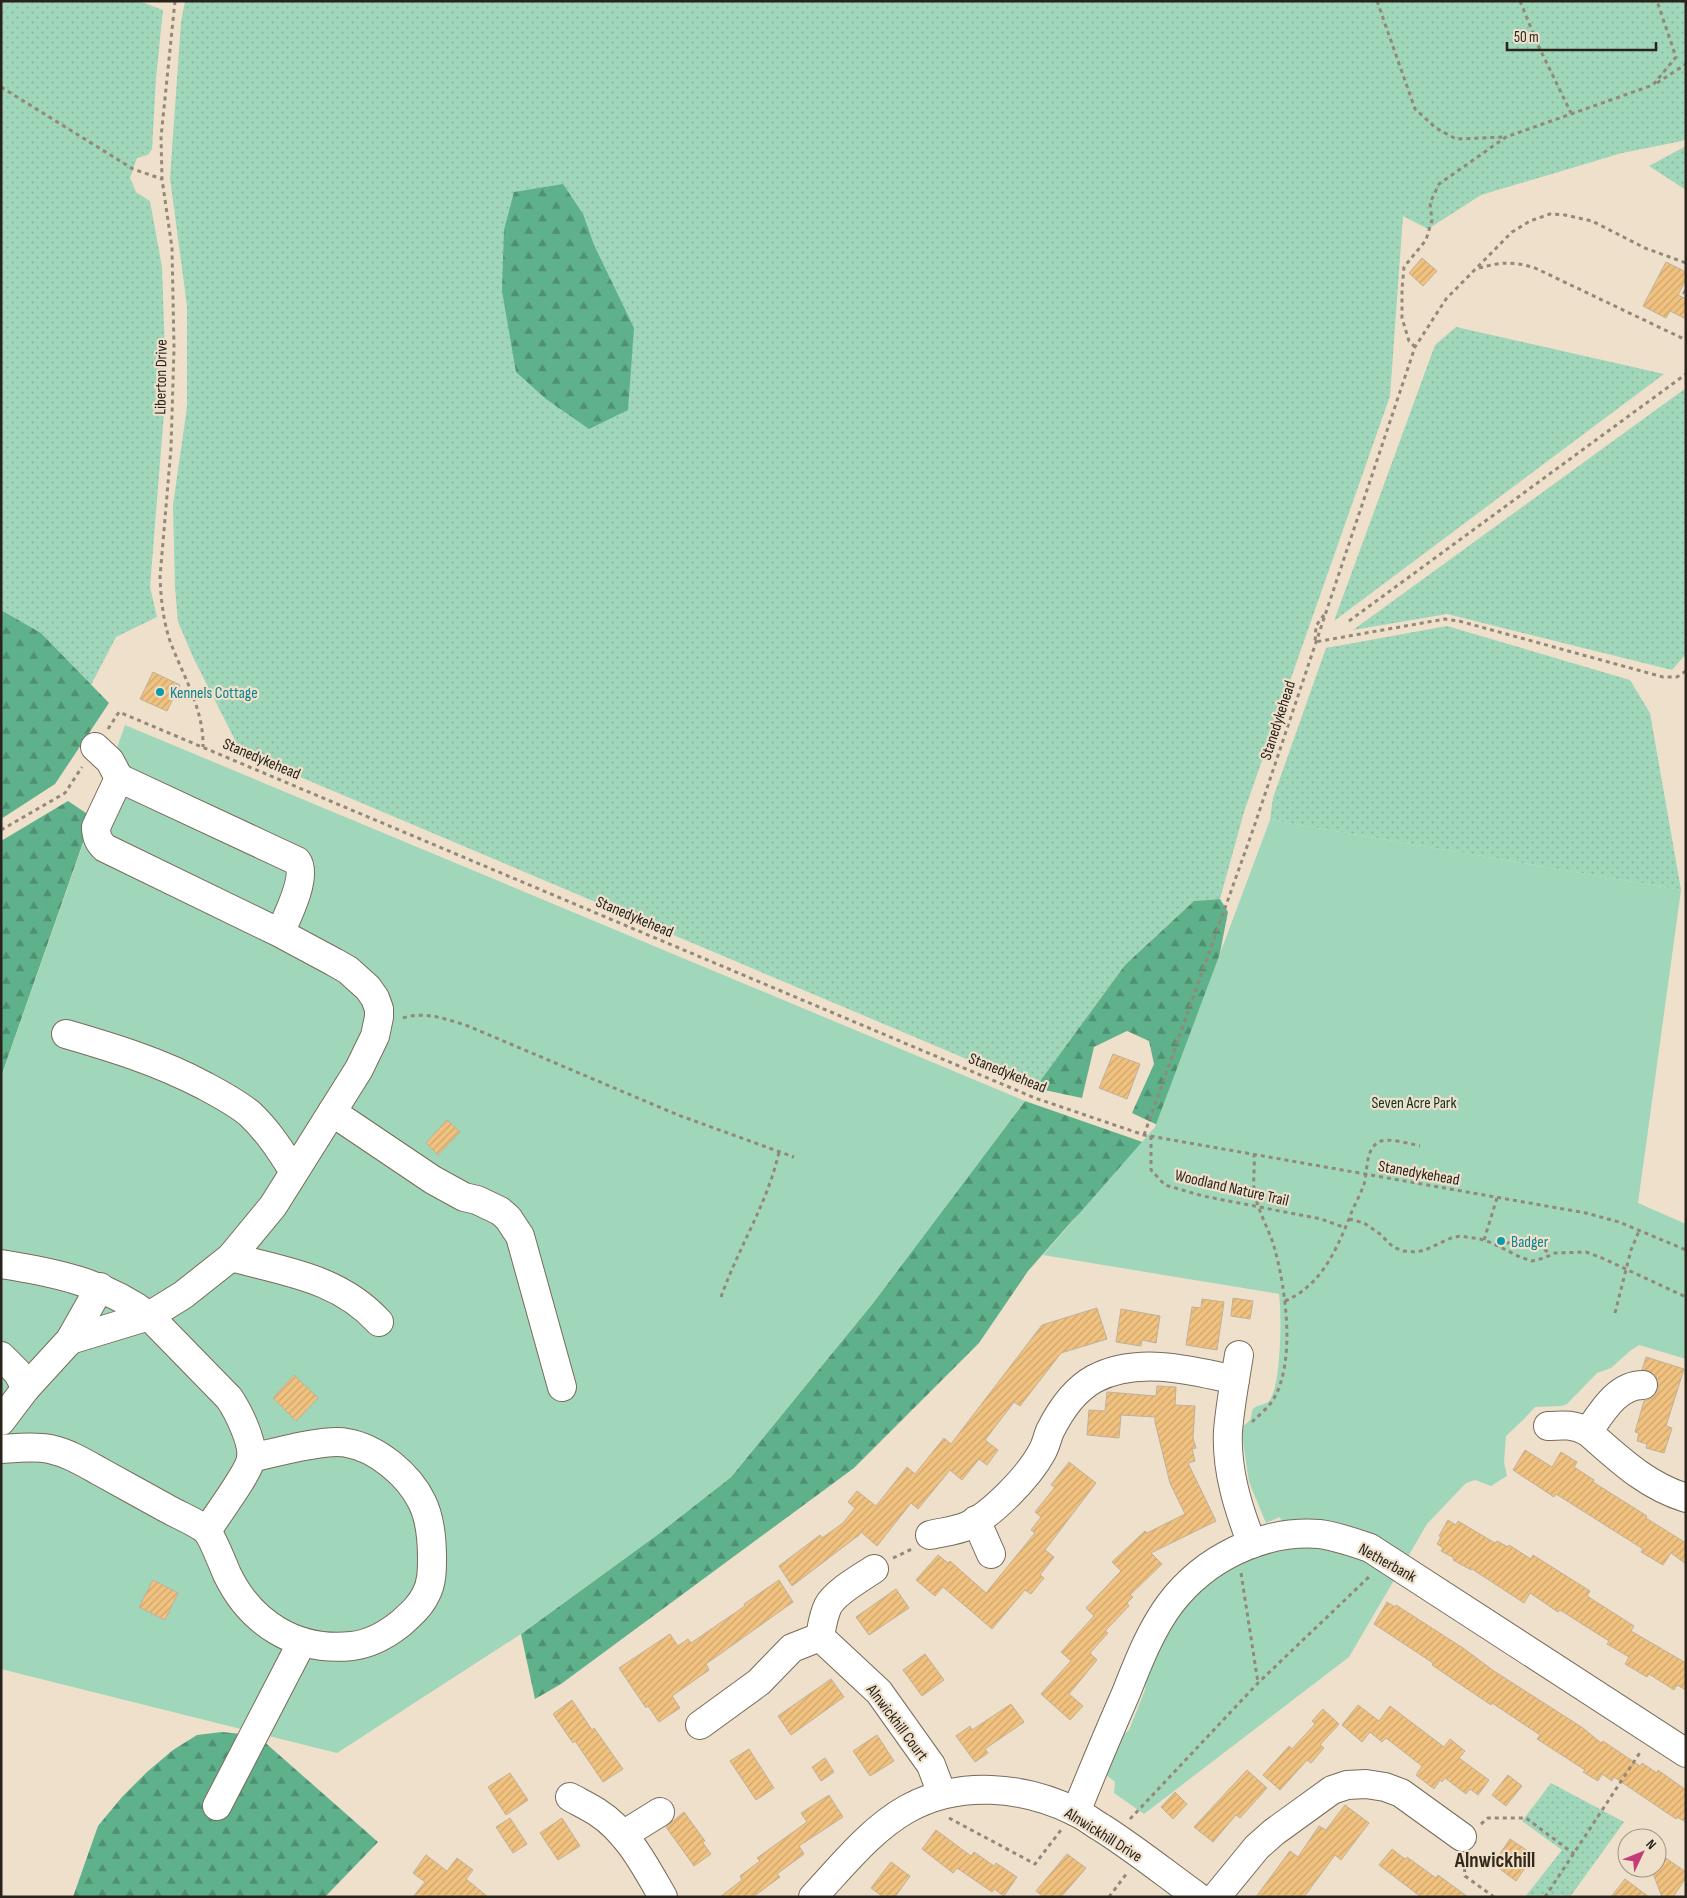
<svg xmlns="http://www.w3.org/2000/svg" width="1687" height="1898" viewBox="0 0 1687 1898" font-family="'Sofia Sans Condensed',sans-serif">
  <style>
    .grass { fill: url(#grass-dots) }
    .forest { fill: url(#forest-firs) }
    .park { fill: #a0d6ba }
    .building { fill: url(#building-hatch); stroke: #bfb19e }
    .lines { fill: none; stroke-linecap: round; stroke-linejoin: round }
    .minor-casing { stroke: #786b59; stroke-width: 30 }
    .path { stroke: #93887a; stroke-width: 3; stroke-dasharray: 4 4; stroke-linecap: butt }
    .minor { stroke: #fff; stroke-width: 28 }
    .culture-dot { fill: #0f9aa8; stroke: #efe0cc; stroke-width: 2 }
    .labels { text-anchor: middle; stroke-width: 4.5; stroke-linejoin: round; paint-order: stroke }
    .street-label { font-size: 16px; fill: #29231c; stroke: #efe0cc }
    .culture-label { font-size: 16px; fill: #0d838f; stroke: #efe0cc; text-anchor: start }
    .park-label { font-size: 16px; fill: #0f3424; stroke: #efe0cc }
    .district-label { font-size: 21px; font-weight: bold; fill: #352a1a; stroke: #efe0cc }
  </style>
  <defs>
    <pattern id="grass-dots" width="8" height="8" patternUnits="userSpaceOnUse" patternTransform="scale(1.25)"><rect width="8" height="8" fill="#a0d6ba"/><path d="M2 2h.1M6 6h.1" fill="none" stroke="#8ab79f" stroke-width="1.8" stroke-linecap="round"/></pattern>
    <pattern id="forest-firs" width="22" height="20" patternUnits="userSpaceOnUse" patternTransform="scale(1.25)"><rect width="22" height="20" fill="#5fb18b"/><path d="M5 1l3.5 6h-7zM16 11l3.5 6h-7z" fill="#4e9071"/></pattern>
    <pattern id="building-hatch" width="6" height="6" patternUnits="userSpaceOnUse" patternTransform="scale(1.25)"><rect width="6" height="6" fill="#f0c17f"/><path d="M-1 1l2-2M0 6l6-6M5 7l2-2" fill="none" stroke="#cea66d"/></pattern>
  </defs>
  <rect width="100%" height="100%" fill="#efe0cc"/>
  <g class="grass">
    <path d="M1,1H139L163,10L156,78L152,149L148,155L137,158L130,178L136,192L150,201L162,267L166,388L150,587L157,617L116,637L91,685L41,633L1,610Z"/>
    <path d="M185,1H1686V139L1682,141L1622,153L1481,195L1428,229L1403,216L1390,396L1244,812L1220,899L1194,901L1125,965L1035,1088L241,752L193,657L178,622L175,588L173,505L187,407V306L170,178L181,22Z"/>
    <path d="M1686,146V190L1649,166Z"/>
    <path d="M1456,327L1664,374L1334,621L1435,345Z"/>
    <path d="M1686,388V654L1672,670L1447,614L1353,630Z"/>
    <path d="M1447,626L1630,680L1650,713L1681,890L1270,820L1273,798L1326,648Z"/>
    <path d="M1551,1783L1624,1822L1570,1897L1560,1895L1559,1897H1525L1562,1850L1522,1821Z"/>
  </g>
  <g class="forest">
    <path d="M563,184L583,214L594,245L634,328L628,410L589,429L546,399L516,372L502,291L504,230L514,192Z"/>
    <path d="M1,610L41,633L109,703L55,784L1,819Z"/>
    <path d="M68,801L92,817L1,1077V841Z"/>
    <path d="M1220,899L1228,912L1193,1090L1168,1130L1132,1113L1154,1064L1149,1041L1127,1031L1094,1047L1082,1098L1035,1088L1125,965L1194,901Z"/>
    <path d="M1025,1101L1151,1145L1073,1220L1028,1271L979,1343L854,1468L561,1684L535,1699L521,1634L657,1535L731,1477L873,1303Z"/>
    <path d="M222,1732L242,1734L261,1739L378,1842L325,1897H73L98,1826L122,1797L147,1772L173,1750L197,1735Z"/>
  </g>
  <g class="park">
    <path d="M125,725L1025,1101L873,1303L731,1477L657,1535L521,1634L337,1753L1,1669V1077Z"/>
    <path d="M1270,820L1681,890L1638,1203L1686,1224V1359L1639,1345L1630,1351L1611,1368L1597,1373L1567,1404L1561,1406L1535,1407L1524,1419L1506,1436L1504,1462L1507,1476L1491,1486L1475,1480L1466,1483L1427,1524L1349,1657L1144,1814L1114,1793L1115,1782L1104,1773L1117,1741L1129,1730L1145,1690L1146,1680L1159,1642L1192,1596L1231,1564L1290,1547L1280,1517L1266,1523L1249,1482L1241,1428C1244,1425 1248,1423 1250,1420C1252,1417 1251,1412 1253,1409C1257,1404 1265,1406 1270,1400C1281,1384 1282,1314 1279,1294L1043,1255L1155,1127Z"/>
  </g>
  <g class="building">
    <path d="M1422,258L1437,271L1423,286L1409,273Z"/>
    <path d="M1666,262L1686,272V280L1678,295L1686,299V319L1670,311L1666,318L1643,306Z"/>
    <path d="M153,672L180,685L167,711L140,699Z"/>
    <path d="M1113,1054L1140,1064L1127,1099L1099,1088Z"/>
    <path d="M447,1120L460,1132L438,1155L426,1143Z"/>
    <path d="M1233,1298L1253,1301L1250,1319L1231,1316Z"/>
    <path d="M1202,1299L1224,1302L1217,1350L1186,1345L1192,1307L1201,1308Z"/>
    <path d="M1097,1308L1107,1339L1061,1353L1020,1406L1014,1402L985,1440L998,1450L987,1465L979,1459L962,1480L950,1470L918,1509L911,1503L877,1546L861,1532L859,1535L792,1586L779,1566L820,1535L822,1538L843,1523L855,1508L848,1502L857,1491L876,1506L907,1467L915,1474L944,1438L951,1444L1042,1325Z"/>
    <path d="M1121,1309L1160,1316L1156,1343L1142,1340L1141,1346L1116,1342Z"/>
    <path d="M1646,1357L1684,1369L1666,1426L1672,1428L1664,1453L1646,1448L1647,1444L1637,1441L1639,1433L1635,1432L1644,1401L1652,1398L1658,1391V1383L1656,1376L1649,1371L1642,1370Z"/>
    <path d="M294,1375L318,1398L296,1421L273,1398Z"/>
    <path d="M1157,1386L1176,1387L1175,1405L1195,1406L1193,1438L1196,1448L1192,1449L1195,1461L1188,1463L1216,1521L1151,1553L1162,1564L1130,1595L1133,1597L1127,1603L1129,1606L1105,1631L1108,1633L1090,1653L1097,1660L1069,1694L1083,1706L1070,1720L1041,1694L1071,1661L1061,1652L1094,1616L1086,1608L1121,1571L1112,1562L1145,1531L1147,1533L1185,1514L1170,1483L1155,1422V1417L1121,1415L1119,1438L1087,1435L1089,1410L1105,1411L1107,1392L1156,1396Z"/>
    <path d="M1525,1450L1552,1467L1561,1452L1577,1462L1574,1467L1594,1480L1593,1482L1647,1516L1646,1518L1686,1543V1564L1671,1553L1663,1565L1641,1552L1643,1549L1556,1494L1554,1497L1513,1470Z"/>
    <path d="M1069,1462L1096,1483L1045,1550L1054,1557L1040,1575L1044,1578L1031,1594L1025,1590L992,1629L943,1587L935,1596L916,1580L938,1555L948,1563L950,1561L986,1593L1035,1533L1031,1530L1041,1517L1035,1512L1055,1487L1051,1485Z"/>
    <path d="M1448,1520L1456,1525L1458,1521L1495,1543L1497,1541L1508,1547L1509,1545L1531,1559L1533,1555L1590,1591L1587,1596L1634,1626L1631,1631L1686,1663V1690L1677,1685L1674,1690L1649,1674L1647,1677L1625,1664L1629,1657L1607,1644L1609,1641L1560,1610L1558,1612L1530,1593L1524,1603L1472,1569L1471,1570L1453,1560L1454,1558L1441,1551L1443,1548L1437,1544L1441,1537L1439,1536Z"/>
    <path d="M153,1580L178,1593L165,1620L139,1607Z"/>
    <path d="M779,1580L793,1602L706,1664L709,1670L672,1696L680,1708L659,1722L648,1706L646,1708L619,1668L670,1634L678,1646L688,1639L691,1643L745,1606L744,1604Z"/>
    <path d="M896,1589L909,1608L869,1635L856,1617Z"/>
    <path d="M1387,1602L1395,1607L1396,1605L1463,1648L1494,1671L1583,1728L1601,1743L1603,1741L1640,1766L1642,1763L1657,1773L1658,1770L1686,1790V1822L1677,1817L1676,1819L1614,1777L1612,1781L1602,1774L1598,1781L1583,1772L1585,1770L1537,1739L1540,1735L1492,1703L1491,1705L1454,1680L1432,1665L1433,1663L1374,1624Z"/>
    <path d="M925,1654L944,1680L922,1696L903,1670Z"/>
    <path d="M831,1679L844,1697L791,1735L778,1716Z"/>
    <path d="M572,1700L592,1730L594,1728L623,1769L603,1782L575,1741L573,1743L553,1714Z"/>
    <path d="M1011,1704L1024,1722L985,1749L988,1753L975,1762L956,1736L970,1726L972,1730Z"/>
    <path d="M1358,1705L1379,1721L1390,1706L1444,1747L1450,1739L1465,1751L1459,1758L1489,1780L1478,1795L1470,1789L1466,1794L1445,1778L1442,1782L1440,1780L1434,1789L1416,1775L1422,1766L1386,1738L1382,1742L1370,1732L1362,1742L1342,1725Z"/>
    <path d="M1323,1709L1339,1724L1320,1745L1324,1748L1311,1763L1307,1760L1280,1790L1263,1775L1289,1746L1292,1749L1315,1724L1312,1721Z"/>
    <path d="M877,1735L894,1761L870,1776L853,1751Z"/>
    <path d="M749,1749L774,1788L756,1800L730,1761Z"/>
    <path d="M825,1758L834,1772L821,1781L812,1767Z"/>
    <path d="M1247,1770L1267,1788L1240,1818L1236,1815L1213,1842L1194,1827Z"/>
    <path d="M510,1773L528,1800L506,1815L488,1787Z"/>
    <path d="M1508,1775L1522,1786L1506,1806L1492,1795Z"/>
    <path d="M1175,1792L1187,1804L1173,1819L1161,1807Z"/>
    <path d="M829,1795L843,1817L799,1846L804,1854L777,1874L780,1877L753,1897H720L742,1880L740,1876L760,1861L757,1858L807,1822L801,1813Z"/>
    <path d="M1345,1805L1369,1823L1341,1860L1335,1855L1304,1897H1256L1290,1851L1298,1857L1319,1826L1326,1830Z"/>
    <path d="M684,1812L705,1841L703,1843L711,1854L694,1866L666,1827Z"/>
    <path d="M510,1818L527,1844L513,1853L496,1827Z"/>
    <path d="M562,1818L580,1846L558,1860L540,1833Z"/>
    <path d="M936,1830L971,1856L974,1852L994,1866L996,1863L1017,1877L1004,1896L994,1889L992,1892L957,1868L953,1873L922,1849Z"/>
    <path d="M1510,1839L1534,1855L1516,1881L1493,1864Z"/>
    <path d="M1392,1849L1405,1859L1407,1857L1436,1878L1438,1875L1468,1897H1421L1379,1865Z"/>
    <path d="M1657,1852L1686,1872V1878L1673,1897H1662L1651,1868H1657Z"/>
    <path d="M1067,1854L1086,1868L1061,1897H1044L1036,1891Z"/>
    <path d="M426,1855L447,1871L457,1858L473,1870L466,1879L488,1897H413L425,1882L413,1873Z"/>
    <path d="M891,1862L910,1876L895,1897H883L871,1888Z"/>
    <path d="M1625,1879L1649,1897H1611Z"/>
  </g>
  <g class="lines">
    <defs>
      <g id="minor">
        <path d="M95,747L110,761L119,778"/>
        <path d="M66,1034C114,1048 160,1062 205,1086C220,1094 237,1103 250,1114C268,1131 281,1151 294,1172"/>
        <path d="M332,1112L433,1180L464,1197L477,1200L500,1211L508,1218L520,1236L562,1387"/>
        <path d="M231,1257C286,1272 339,1278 379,1322"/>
        <path d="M1,1264C53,1272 106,1283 149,1316L229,1398C238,1411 254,1443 251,1459C248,1474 216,1516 207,1531"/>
        <path d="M70,1340L149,1316L183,1295L231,1257L273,1206L359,1069L375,1036L379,1017V1009L375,998L368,988L348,970L334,962L280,933L105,848C98,842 96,836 96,827L119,778L297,861C308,876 287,917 280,933"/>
        <path d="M1239,1355C1235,1380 1230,1406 1228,1431C1226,1470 1238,1508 1252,1544"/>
        <path d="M1,1356L17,1372L26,1388"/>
        <path d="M1643,1385C1617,1385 1602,1412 1588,1432C1619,1459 1645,1485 1686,1498"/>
        <path d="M1,1421L26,1388L70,1340L100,1287"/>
        <path d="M1548,1426C1563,1425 1574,1424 1588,1432"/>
        <path d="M1,1449C17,1448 34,1446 50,1449C68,1453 83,1462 99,1471C121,1483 144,1496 166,1508C178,1515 196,1522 206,1530C212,1536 223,1565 227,1574C251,1624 297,1652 352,1646C370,1644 386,1635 400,1624C410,1615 420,1607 426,1594C432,1583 432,1570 432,1558C432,1540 430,1518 422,1502C409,1475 377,1448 347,1443C326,1438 274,1453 251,1458"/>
        <path d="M976,1520L991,1554"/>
        <path d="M930,1535C942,1532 956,1531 967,1526C992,1515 1029,1476 1042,1452C1046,1445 1047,1438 1050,1431C1060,1411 1074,1390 1094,1379C1137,1356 1191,1370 1235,1380"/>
        <path d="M820,1637L879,1692L931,1765L942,1794"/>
        <path d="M700,1725L759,1682L792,1648L820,1637C822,1626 823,1616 828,1606C835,1592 861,1578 874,1569"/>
        <path d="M570,1797C579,1802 589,1807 597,1812C628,1832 645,1866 663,1897"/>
        <path d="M217,1806L302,1642"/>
        <path d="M1076,1812C1092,1772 1109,1732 1126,1693C1138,1663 1150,1631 1170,1604C1204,1559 1261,1530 1319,1534C1336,1536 1353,1542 1370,1548L1686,1753"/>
        <path d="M623,1835L660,1812"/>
        <path d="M813,1897C842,1866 870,1830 907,1809C959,1780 1024,1786 1076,1812C1085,1816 1093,1823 1102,1828C1135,1849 1166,1874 1198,1897"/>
        <path d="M1216,1897L1257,1847L1274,1832L1332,1790L1347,1785L1366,1784L1385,1787L1401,1793L1462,1837"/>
      </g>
    </defs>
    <use href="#minor" class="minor-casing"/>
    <g class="path">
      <path d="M175,1L161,137L162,179L172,248L174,348L171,448L160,577C161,599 163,620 170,641C183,676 204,709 203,747"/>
      <path d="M1377,1L1415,109L1436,128L1456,139L1505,137"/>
      <path d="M1520,1L1538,45L1571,113"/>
      <path d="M1657,83L1686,64"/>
      <path d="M1,87L133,169L162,179"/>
      <path d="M1479,268C1501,262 1513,261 1535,268L1686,340"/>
      <path d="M1686,290L1684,293L1686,294"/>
      <path d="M1415,347L1409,341L1402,318V289L1404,267L1426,240L1432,220L1430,203L1439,184L1506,137L1653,85L1676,57L1657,1"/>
      <path d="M1324,615L1316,626L1315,642L1445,619L1459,621L1663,677H1677L1686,671"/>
      <path d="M1349,621L1686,374"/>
      <path d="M108,729L119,712L1035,1098L1144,1135L1586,1213L1619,1222L1686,1250"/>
      <path d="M1,830L65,793L82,767"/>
      <path d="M403,1018C424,1011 447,1019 468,1026L678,1115L794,1157"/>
      <path d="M1144,1135L1255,824L1415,347L1446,299L1512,232L1530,221L1550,214L1565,215L1592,221L1645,248L1686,263"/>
      <path d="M1151,1136V1170L1165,1185L1203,1196L1321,1219L1346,1228"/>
      <path d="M1349,1219L1364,1223L1380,1234L1393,1247L1403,1251L1416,1252L1425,1250L1451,1238L1460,1236L1480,1239L1492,1243L1520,1257L1532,1261L1544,1258L1555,1253L1586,1252L1602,1258L1686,1297"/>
      <path d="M1484,1240L1497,1198"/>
      <path d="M1499,1246C1520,1238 1533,1239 1550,1254"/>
      <path d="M721,1297C739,1246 767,1205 779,1152"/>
      <path d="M1285,1301C1320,1286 1335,1253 1349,1219C1353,1207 1360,1196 1364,1184C1368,1171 1365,1149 1379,1142C1387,1137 1411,1144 1420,1146"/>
      <path d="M1615,1313L1631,1250L1639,1231"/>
      <path d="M1252,1422C1259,1415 1268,1408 1273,1400C1296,1362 1286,1291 1275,1250C1270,1230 1257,1211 1254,1189C1253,1178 1255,1167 1254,1155"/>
      <path d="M893,1558L912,1549"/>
      <path d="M1241,1573L1258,1683"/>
      <path d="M949,1818L1035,1864L1061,1830"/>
      <path d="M1130,1819L1258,1683L1371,1575"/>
      <path d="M1481,1824L1488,1818H1526L1574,1854"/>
      <path d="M1464,1860L1465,1876L1494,1897"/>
      <path d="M1109,1897L1127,1873"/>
      <path d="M1545,1897L1641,1751"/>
    </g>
    <use href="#minor" class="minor"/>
  </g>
  <g class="culture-dot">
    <circle cx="160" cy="692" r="5"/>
    <circle cx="1501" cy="1241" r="5"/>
  </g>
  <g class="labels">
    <g class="street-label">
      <text transform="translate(160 377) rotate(-89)" y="6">Liberton Drive</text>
      <text transform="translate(1277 720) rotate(-72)" y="6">Stanedykehead</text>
      <text transform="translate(262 758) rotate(23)" y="6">Stanedykehead</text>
      <text transform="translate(635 916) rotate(23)" y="6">Stanedykehead</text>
      <text transform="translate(1008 1072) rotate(22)" y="6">Stanedykehead</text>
      <text transform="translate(1419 1172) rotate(10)" y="6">Stanedykehead</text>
      <text transform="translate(1232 1187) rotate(13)" y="6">Woodland Nature Trail</text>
      <text transform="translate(1388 1562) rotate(29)" y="6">Netherbank</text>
      <text transform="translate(898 1722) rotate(53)" y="6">Alnwickhill Court</text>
      <text transform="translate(1104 1834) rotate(32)" y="6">Alnwickhill Drive</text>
    </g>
    <g class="culture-label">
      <text x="170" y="698">Kennels Cottage</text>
      <text x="1511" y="1247">Badger</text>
    </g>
    <g class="park-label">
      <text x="1414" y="1108">Seven Acre Park</text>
    </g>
    <g class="district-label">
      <text x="1495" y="1867">Alnwickhill</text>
    </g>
  </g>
  <rect width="1687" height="1898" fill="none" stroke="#29231c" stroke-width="5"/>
  <g transform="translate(1642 1853) rotate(47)"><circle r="24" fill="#efe0cc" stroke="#a09486"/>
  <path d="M0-4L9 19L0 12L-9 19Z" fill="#c43b76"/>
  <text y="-8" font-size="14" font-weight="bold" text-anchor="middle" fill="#29231c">N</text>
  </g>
  <path d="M1507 42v8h149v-8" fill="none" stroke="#29231c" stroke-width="2.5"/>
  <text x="1514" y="42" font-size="15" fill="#29231c" stroke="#efe0cc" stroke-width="4" paint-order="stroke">50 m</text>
</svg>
